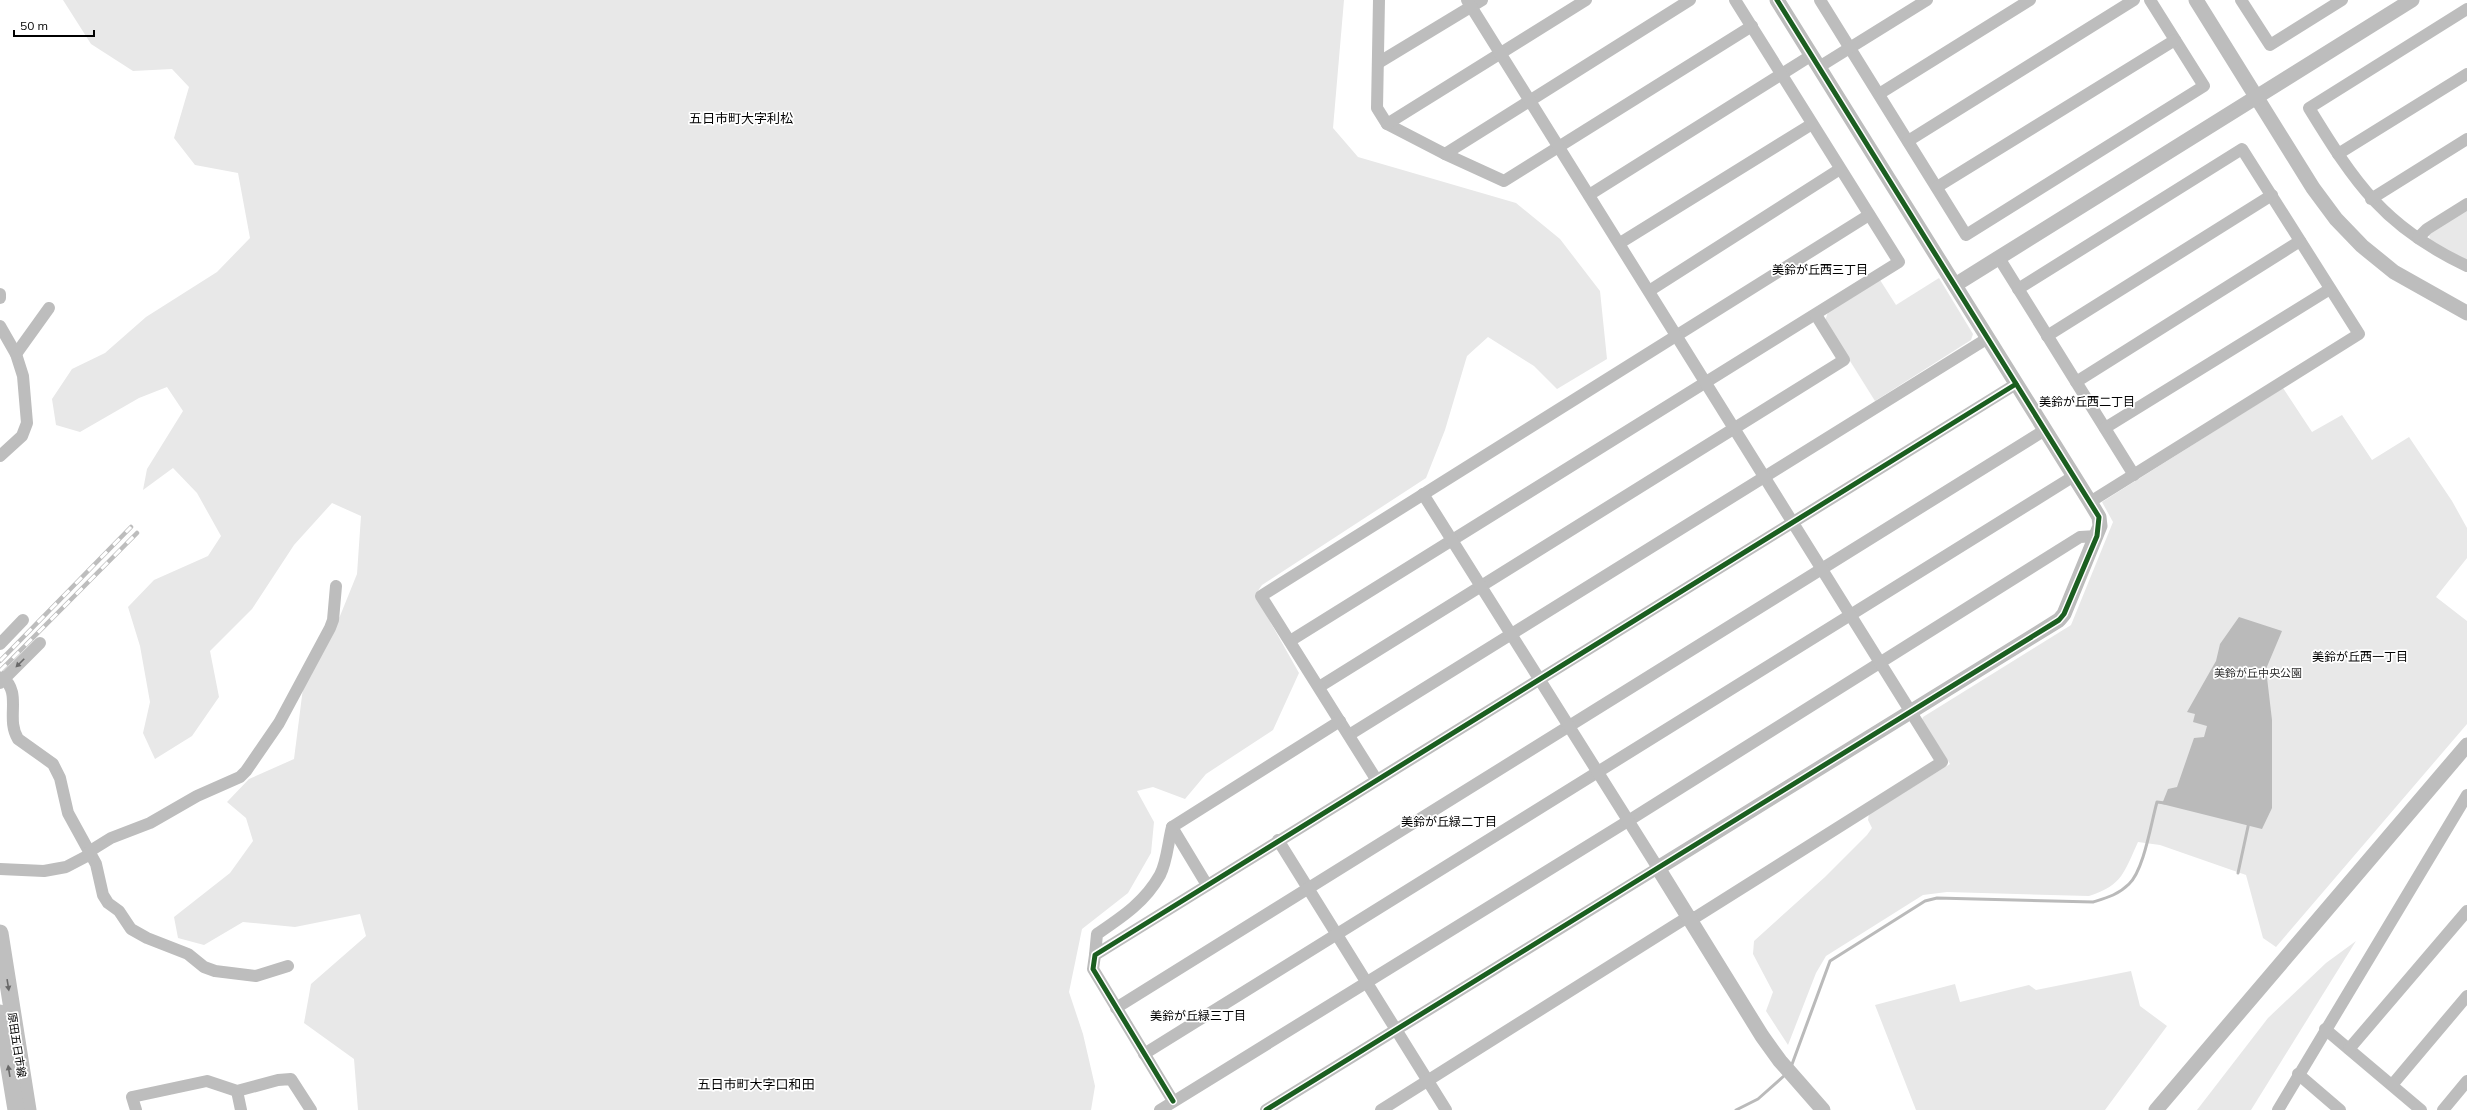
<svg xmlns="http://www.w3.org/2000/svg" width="2467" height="1110" viewBox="0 0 2467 1110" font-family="Mulish,'Noto Sans JP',sans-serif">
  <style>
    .green { fill: #e8e8e8 }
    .water { fill: #bababa }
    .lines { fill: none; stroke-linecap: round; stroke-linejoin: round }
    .stream { stroke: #bababa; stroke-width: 3 }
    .minor { stroke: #bdbdbd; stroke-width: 12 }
    .tertiary { stroke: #bdbdbd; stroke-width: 15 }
    .secondary { stroke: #bfbfbf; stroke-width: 17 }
    .rail-casing { stroke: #bdbdbd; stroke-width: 4.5 }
    .rail { stroke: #fff; stroke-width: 3; stroke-dasharray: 9; stroke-linecap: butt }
    .cycleway-casing { stroke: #fff; stroke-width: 8 }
    .cycleway { stroke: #1b5e20; stroke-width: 5 }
    .oneway { fill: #686868 }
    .oneway2 { fill: #696969 }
    .labels { text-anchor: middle; stroke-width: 3.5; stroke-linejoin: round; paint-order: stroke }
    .park-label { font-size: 11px; fill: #2d2d2d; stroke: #fff }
    .street-label { font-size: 11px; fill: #000; stroke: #fff }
    .neighbourhood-label { font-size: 12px; fill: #000; stroke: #fff }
    .quarter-label { font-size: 13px; fill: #000; stroke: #fff }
  </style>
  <rect width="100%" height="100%" fill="#fff"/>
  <g class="green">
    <path d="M63,0H1344L1333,128L1358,157L1516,203L1560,239L1600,291L1607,359L1557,389L1534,366L1488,337L1467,356L1445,430L1426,478L1262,585L1255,595L1299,673L1273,730L1206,774L1185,799L1153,787L1137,791L1154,822L1151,853L1128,893L1082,929L1069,992L1083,1034L1095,1086L1091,1110H358L354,1059L304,1023L311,984L366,936L360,914L295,927L243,922L204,945L178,938L174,917L230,873L253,841L246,818L227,802L249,779L294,759L303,688L340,616L357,574L361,516L332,503L294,545L252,609L210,651L219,697L192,736L155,759L143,733L150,702L140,646L128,607L154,580L208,556L221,536L197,493L173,468L143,490L147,469L183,411L167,387L139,398L80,432L56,425L52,399L72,369L105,353L146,317L217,272L250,238L238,173L195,165L174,138L189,87L172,69L133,71L91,44Z"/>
    <path d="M2467,209V259H2463L2430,241L2429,232Z"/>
    <path d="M1939,278L1973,334L1971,340L1875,401L1825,321L1828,312L1880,280L1896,305Z"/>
    <path d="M2283,388L2312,432L2342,415L2372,460L2409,437L2452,501L2467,528V558L2436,597L2467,621V724L2276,947L2263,938L2246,875L2160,845L2138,842C2124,872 2123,885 2089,896L1947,892L1923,895L1826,956L1816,973L1788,1045L1766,1011L1773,992L1753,954L1754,941L1825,877L1867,835L1872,828L1868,820L1869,814L1950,764L1922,720L1923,717L2071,625L2113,522L2102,502Z"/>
    <path d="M2356,941L2251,1110H2197L2268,1018L2326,963Z"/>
    <path d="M2131,971L2140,1006L2167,1026L2105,1110H1916L1875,1005L1955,984L1960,1002L2029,985L2036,990Z"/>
  </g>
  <path class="water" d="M2239,617L2282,631L2266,669L2272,720V808L2262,829L2162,804L2168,789L2177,787L2194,738L2204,737L2207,726L2193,722L2195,714L2187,712L2216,661L2220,644Z"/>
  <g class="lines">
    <g class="stream">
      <path d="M2238,873L2249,822"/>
      <path d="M1791,1067L1830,961L1925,901L1937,898L2093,902C2106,898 2118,895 2129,884C2144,870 2151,823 2157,802L2165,803"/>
      <path d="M1736,1110L1758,1099L1785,1075"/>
    </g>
    <g class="minor">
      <path d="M1379,0L1377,108L1387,124L1445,154L1504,181L1752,26"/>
      <path d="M1820,0L1966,235L2204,86L2150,0"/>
      <path d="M2241,0L2270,45L2342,0"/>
      <path d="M2467,9L2309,108C2355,183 2384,227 2467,266"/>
      <path d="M1378,63L1482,0"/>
      <path d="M1819,67L1927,0"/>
      <path d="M1879,94L2030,0"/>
      <path d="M1387,124L1586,0"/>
      <path d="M1908,141L2134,0"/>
      <path d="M1445,154L1690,0"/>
      <path d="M2338,154L2467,74"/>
      <path d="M1937,187L2175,40"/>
      <path d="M1589,195L1812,55"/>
      <path d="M2371,199L2467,139"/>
      <path d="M2418,238L2427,229L2467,204"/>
      <path d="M1620,243L1812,124"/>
      <path d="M1999,258L2134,475"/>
      <path d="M2018,289L2242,149L2359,334L2090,502"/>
      <path d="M1649,291L1840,169"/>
      <path d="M0,294V298"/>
      <path d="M0,326L16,354L23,376L27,423L22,436L0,456"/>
      <path d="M2047,336L2272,195"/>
      <path d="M16,354L49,308"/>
      <path d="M2076,382L2300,241"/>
      <path d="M2105,428L2330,289"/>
      <path d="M1290,641L1899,262L1735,0"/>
      <path d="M0,644L23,620"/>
      <path d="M2,677C23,693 5,718 18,739L53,764L60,778L68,813L96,864L103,895L108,903L119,911L131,929L147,938L188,954L204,967L215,971L256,976L288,966"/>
      <path d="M0,683L40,643"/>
      <path d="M1319,687L1844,360L1816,315"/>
      <path d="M1349,735L1988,338"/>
      <path d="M1376,779L1261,596L1869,215"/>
      <path d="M1278,840L1446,1110"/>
      <path d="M0,869L44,871L66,867L87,856L90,851L111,838L150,823L197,796L240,777L246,771L279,723L330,628L333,620L336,586"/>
      <path d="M1207,885L1172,827L1340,721"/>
      <path d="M1095,955L1097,934C1122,917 1145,902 1160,875C1167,862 1168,842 1172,827"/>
      <path d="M1116,1008L2045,430"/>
      <path d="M2325,1029L2421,1110"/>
      <path d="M2349,1049L2467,911"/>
      <path d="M1144,1054L2074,476"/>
      <path d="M2298,1074L2340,1110"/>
      <path d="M2392,1085L2467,996"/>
      <path d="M237,1091L241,1110"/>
      <path d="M1173,1101L1093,969L1095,955L2016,384"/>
      <path d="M136,1110L132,1097L207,1081L237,1091L278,1080L291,1079L311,1110"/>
      <path d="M1160,1110L1628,821L2080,537L2097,536"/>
      <path d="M1266,1110L1658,868L1423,494"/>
      <path d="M1381,1110L1675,925L1688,917H1696L1942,762L1467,0"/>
      <path d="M2278,1110L2467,795"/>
      <path d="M2443,1110L2467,1081"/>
    </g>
    <g class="tertiary">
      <path d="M1777,0L2090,502L2099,517L2100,526L2064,614L2059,620L1658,868L1762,1036L1780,1061L1823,1110"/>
      <path d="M2196,0L2313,188L2336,219L2362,246L2394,272L2467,313"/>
      <path d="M1955,285L2412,0"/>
      <path d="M2156,1110L2467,745"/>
    </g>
    <g class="secondary">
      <path d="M0,933L28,1110"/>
      <path d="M0,1013L16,1110"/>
    </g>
    <defs>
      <g id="rail">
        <path d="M0,661L131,527"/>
        <path d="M0,671L137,533"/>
      </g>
    </defs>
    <use href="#rail" class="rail-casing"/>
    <use href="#rail" class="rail"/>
    <defs>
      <g id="cycleway">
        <path d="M1173,1101L1093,969L1095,955L2016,384"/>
        <path d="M1266,1110L2059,620L2064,614L2097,536L2099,517L1777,0"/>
      </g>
    </defs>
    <use href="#cycleway" class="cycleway-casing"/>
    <use href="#cycleway" class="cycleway"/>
  </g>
  <defs><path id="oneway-solid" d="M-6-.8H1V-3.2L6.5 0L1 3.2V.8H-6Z"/></defs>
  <use class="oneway" href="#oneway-solid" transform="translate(20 663) rotate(135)"/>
  <g class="oneway2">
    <use href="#oneway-solid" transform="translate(8 985) rotate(81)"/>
    <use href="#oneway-solid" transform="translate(9 1071) rotate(-99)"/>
  </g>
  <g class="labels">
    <g class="park-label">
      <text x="2258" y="677">美鈴が丘中央公園</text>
    </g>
    <g class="street-label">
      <text transform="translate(17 1045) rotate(81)" y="4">原田五日市線</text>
    </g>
    <g class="neighbourhood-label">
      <text x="1820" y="274">美鈴が丘西三丁目</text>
      <text x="2087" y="406">美鈴が丘西二丁目</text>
      <text x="2360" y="661">美鈴が丘西一丁目</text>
      <text x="1449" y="826">美鈴が丘緑二丁目</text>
      <text x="1198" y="1020">美鈴が丘緑三丁目</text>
    </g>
    <g class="quarter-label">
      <text x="741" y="123">五日市町大字利松</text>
      <text x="756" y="1089">五日市町大字口和田</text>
    </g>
  </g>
  <path d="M14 30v6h80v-6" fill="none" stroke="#000000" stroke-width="2"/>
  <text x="20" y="30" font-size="12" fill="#000000" stroke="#ffffff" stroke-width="3" paint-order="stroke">50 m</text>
</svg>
